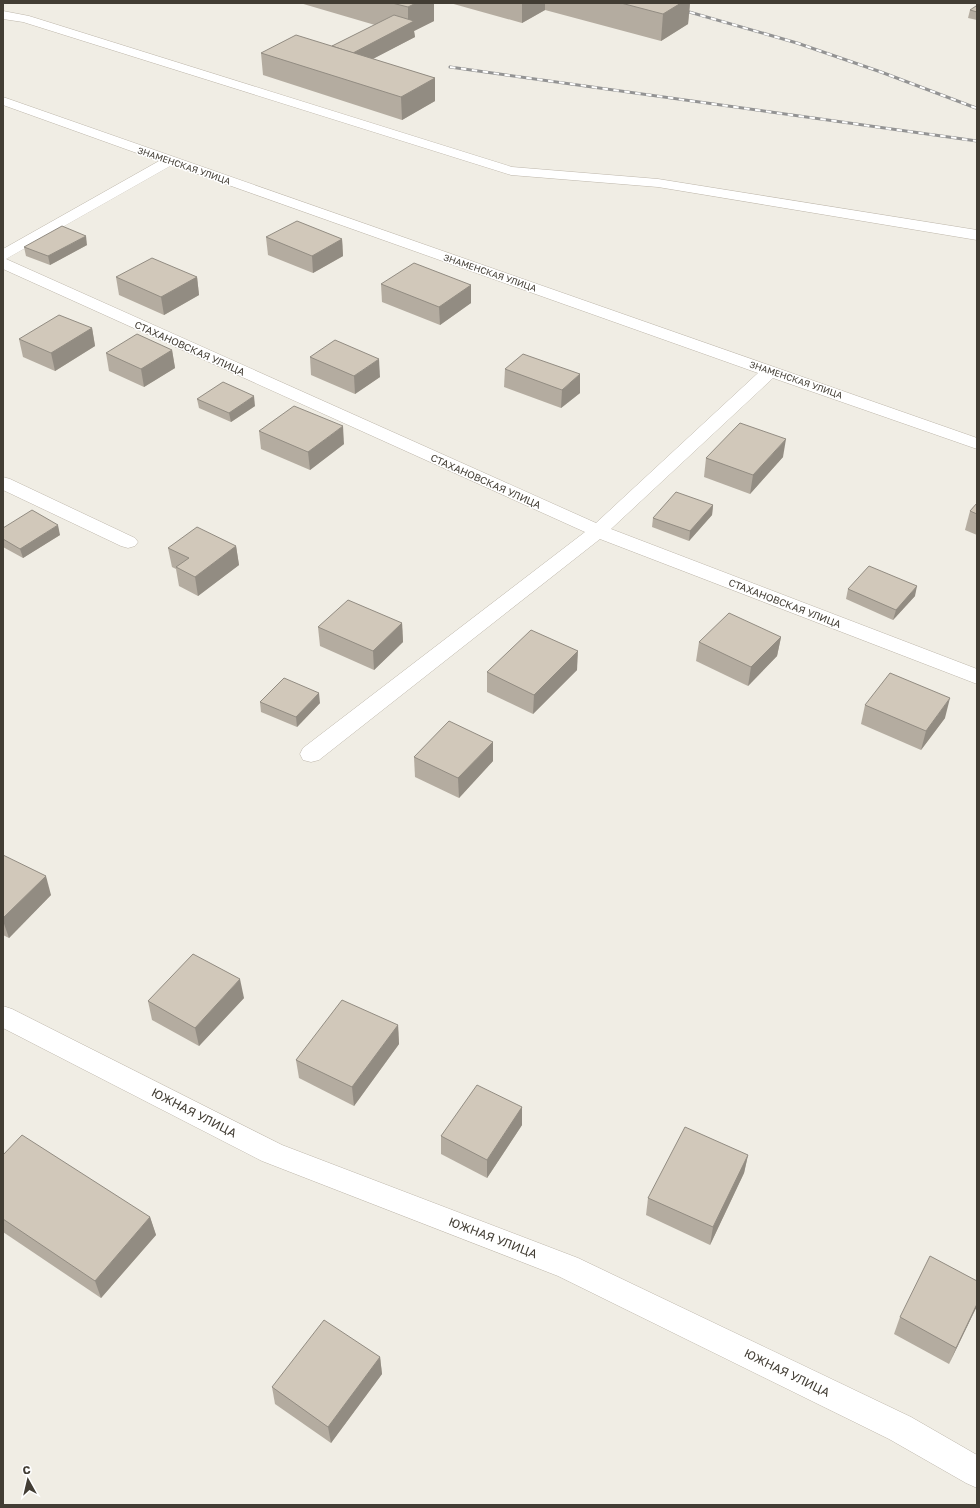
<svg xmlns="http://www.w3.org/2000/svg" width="980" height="1508" viewBox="0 0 980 1508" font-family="'Golos Text',sans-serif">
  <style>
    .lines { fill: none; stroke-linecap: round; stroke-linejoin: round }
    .minor-casing { stroke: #beb7ab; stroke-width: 1 }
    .minor { fill: #fff; fill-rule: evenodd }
    .rail-casing { stroke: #939393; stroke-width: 3 }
    .rail { stroke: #fff; stroke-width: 2; stroke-dasharray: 5.5; stroke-linecap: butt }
    .wall { fill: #b4aca0 }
    .shaded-wall { fill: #928c82 }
    .building { fill: #d1c8ba; stroke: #928c82 }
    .labels { text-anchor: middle; stroke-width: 3; stroke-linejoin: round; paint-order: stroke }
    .far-street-label { font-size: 9px; fill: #423d34; stroke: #fff }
    .street-label { font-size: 10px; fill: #423d34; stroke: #fff }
    .near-street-label { font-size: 12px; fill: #423d34; stroke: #fff }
  </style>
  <rect width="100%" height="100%" fill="#f0ede4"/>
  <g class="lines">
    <defs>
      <g id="minor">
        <path d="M3,11L29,16L512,167L658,179L977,230V240L658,187L511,175L23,22L3,19Z"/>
        <path d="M3,97L977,438V449L773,378L611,529L977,669V684L600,539L319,760L311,762L303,760L300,754L303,748L585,532L3,269V249L159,161L3,105ZM172,165L758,373L596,523L6,259Z"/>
        <path d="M3,477L10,479L135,538L138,542L135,546L128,548L121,546L3,490Z"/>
        <path d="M3,1006L12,1009L282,1145L578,1258L911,1417L977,1455V1488L966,1483L889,1439L558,1276L262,1161L3,1028Z"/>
      </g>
    </defs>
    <use href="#minor" class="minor-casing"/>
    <use href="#minor" class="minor"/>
    <defs>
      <g id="rail">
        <path d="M658,3L797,43L881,72L976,108"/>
        <path d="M450,67L977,141"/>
      </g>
    </defs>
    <use href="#rail" class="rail-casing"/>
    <use href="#rail" class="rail"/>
  </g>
  <g class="wall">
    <path d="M300,3H434V21L414,31L415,37L372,59L435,78V101L402,120L263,75L261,53L332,46L375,25Z"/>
    <path d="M450,3H690L688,24L661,41L545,10L522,23Z"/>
    <path d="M977,6V20L968,18L970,10Z"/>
    <path d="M266,237L342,239L343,256L313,273L268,255Z"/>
    <path d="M87,245L50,265L26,256L24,247Z"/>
    <path d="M116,277H197L199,295L164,315L119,295Z"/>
    <path d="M381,284L471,285V303L440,325L382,302Z"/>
    <path d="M92,328L95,346L55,371L23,357L19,339Z"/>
    <path d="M172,350L175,368L144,387L109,371L106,353Z"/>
    <path d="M310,357L380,377L355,394L311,375Z"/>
    <path d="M505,369L580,393L561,408L504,387Z"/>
    <path d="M197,399L255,406L231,422L199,408Z"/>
    <path d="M259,431L344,444L310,470L261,449Z"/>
    <path d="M783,457L750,494L704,477L706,458Z"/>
    <path d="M977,503V535L965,530L970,511Z"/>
    <path d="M713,505L712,515L689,541L652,527L653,518Z"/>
    <path d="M3,528L60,535L23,558L3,547Z"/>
    <path d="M236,546L239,565L198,596L179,586L176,569L172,567L168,548Z"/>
    <path d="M848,589L915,596L893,620L846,599Z"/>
    <path d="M402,623L403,642L374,670L320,646L318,627Z"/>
    <path d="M781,637L777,656L748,686L696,661L699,642Z"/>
    <path d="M577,670L533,714L487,692V672Z"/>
    <path d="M260,702L320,703L297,727L261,712Z"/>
    <path d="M865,705L945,718L921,750L861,724Z"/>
    <path d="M414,757L493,761L459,798L415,777Z"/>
    <path d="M3,855L51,895L9,938L3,935Z"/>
    <path d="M244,998L199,1046L152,1020L148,1001Z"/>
    <path d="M398,1025L399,1044L354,1106L299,1078L296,1060Z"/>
    <path d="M522,1107V1125L487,1178L441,1154V1136Z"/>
    <path d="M3,1155L150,1217L156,1235L101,1298L3,1232Z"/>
    <path d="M748,1155L744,1173L710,1245L646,1215L648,1198Z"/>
    <path d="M977,1281V1306L949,1364L894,1334L900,1317Z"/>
    <path d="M380,1357L382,1374L331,1443L275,1404L272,1387Z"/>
  </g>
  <g class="shaded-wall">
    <path d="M416,3H434V21L414,31L415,37L348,72L347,56L408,24V7Z"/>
    <path d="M522,3H545V10L522,23Z"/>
    <path d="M681,3H690L688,24L661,41L663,14Z"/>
    <path d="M435,78V101L402,120L401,97Z"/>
    <path d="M86,236L87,245L50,265L48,256Z"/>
    <path d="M342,239L343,256L313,273L312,256Z"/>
    <path d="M197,277L199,295L164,315L161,297Z"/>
    <path d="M471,285V303L440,325L439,307Z"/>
    <path d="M92,328L95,346L55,371L51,353Z"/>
    <path d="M172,350L175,368L144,387L141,369Z"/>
    <path d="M379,359L380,377L355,394L354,376Z"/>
    <path d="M580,374V393L561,408L562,390Z"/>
    <path d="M254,396L255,406L231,422L229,413Z"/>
    <path d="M343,426L344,444L310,470L308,452Z"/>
    <path d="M786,439L783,457L750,494L753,475Z"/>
    <path d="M713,505L712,515L689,541L690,531Z"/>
    <path d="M58,525L60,535L23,558L20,549Z"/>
    <path d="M236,546L239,565L198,596L195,577Z"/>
    <path d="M917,586L915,596L893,620L896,610Z"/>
    <path d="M402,623L403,642L374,670L373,651Z"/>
    <path d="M781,637L777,656L748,686L751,667Z"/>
    <path d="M578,651L577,670L533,714L534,695Z"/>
    <path d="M319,693L320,703L297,727L296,717Z"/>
    <path d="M950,698L945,718L921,750L926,731Z"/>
    <path d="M493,742V761L459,798L458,778Z"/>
    <path d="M46,876L51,895L9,938L3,921V918Z"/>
    <path d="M240,979L244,998L199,1046L195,1028Z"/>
    <path d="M398,1025L399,1044L354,1106L352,1087Z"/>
    <path d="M522,1107V1125L487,1178V1160Z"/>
    <path d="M748,1155L744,1173L710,1245L713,1227Z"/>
    <path d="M150,1217L156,1235L101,1298L95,1281Z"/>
    <path d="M977,1304V1306L949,1364L956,1348Z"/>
    <path d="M380,1357L382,1374L331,1443L328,1427Z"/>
  </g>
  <g class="building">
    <path d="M392,3H416L408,7Z"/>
    <path d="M621,3H681L663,14Z"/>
    <path d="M976,6H977V12L970,10Z"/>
    <path d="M394,15L414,21L353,53L332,46Z"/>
    <path d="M296,35L435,78L401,97L261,53Z"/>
    <path d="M297,221L342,239L312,256L266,237Z"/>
    <path d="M62,226L86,236L48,256L24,247Z"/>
    <path d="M152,258L197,277L161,297L116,277Z"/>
    <path d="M414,263L471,285L439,307L381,284Z"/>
    <path d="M59,315L92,328L51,353L19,339Z"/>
    <path d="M137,334L172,350L141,369L106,353Z"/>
    <path d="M335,340L379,359L354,376L310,357Z"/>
    <path d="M523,354L580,374L562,390L505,369Z"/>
    <path d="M223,382L254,396L229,413L197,399Z"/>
    <path d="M294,406L343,426L308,452L259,431Z"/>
    <path d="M740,423L786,439L753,475L706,458Z"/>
    <path d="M676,492L713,505L690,531L653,518Z"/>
    <path d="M977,503V514L970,511Z"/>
    <path d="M32,510L58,525L20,549L3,539V528Z"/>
    <path d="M197,527L236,546L195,577L176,567L189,558L168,548Z"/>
    <path d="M869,566L917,586L896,610L848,589Z"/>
    <path d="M348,600L402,623L373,651L318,627Z"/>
    <path d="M729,613L781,637L751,667L699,642Z"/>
    <path d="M531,630L578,651L534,695L487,672Z"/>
    <path d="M890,673L950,698L926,731L865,705Z"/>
    <path d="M284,678L319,693L296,717L260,702Z"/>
    <path d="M449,721L493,742L458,778L414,757Z"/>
    <path d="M3,855L46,876L3,918Z"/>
    <path d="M193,954L240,979L195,1028L148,1001Z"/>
    <path d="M342,1000L398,1025L352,1087L296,1060Z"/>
    <path d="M477,1085L522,1107L487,1160L441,1136Z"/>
    <path d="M685,1127L748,1155L713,1227L648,1198Z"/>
    <path d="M22,1135L150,1217L95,1281L3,1219V1155Z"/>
    <path d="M930,1256L977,1281V1304L956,1348L900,1317Z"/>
    <path d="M324,1320L380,1357L328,1427L272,1387Z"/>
  </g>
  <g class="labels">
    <g class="far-street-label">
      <text transform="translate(184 166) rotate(19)" y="3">ЗНАМЕНСКАЯ УЛИЦА</text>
      <text transform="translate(490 273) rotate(19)" y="3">ЗНАМЕНСКАЯ УЛИЦА</text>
      <text transform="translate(796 380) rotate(19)" y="3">ЗНАМЕНСКАЯ УЛИЦА</text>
    </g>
    <g class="street-label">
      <text transform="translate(190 348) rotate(24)" y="4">СТАХАНОВСКАЯ УЛИЦА</text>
      <text transform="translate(486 481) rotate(24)" y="4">СТАХАНОВСКАЯ УЛИЦА</text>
      <text transform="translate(785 603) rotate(21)" y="4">СТАХАНОВСКАЯ УЛИЦА</text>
    </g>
    <g class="near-street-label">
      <text transform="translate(194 1113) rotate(27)" y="4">ЮЖНАЯ УЛИЦА</text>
      <text transform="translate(493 1238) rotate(21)" y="4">ЮЖНАЯ УЛИЦА</text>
      <text transform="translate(787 1373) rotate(26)" y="4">ЮЖНАЯ УЛИЦА</text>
    </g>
  </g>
  <rect width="980" height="1508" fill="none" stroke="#423d34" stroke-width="8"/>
  <g transform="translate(28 1480) rotate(352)" stroke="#ffffff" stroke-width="3" paint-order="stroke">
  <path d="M0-3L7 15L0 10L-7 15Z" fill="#423d34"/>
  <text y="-6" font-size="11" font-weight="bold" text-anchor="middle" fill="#423d34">С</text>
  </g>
</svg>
